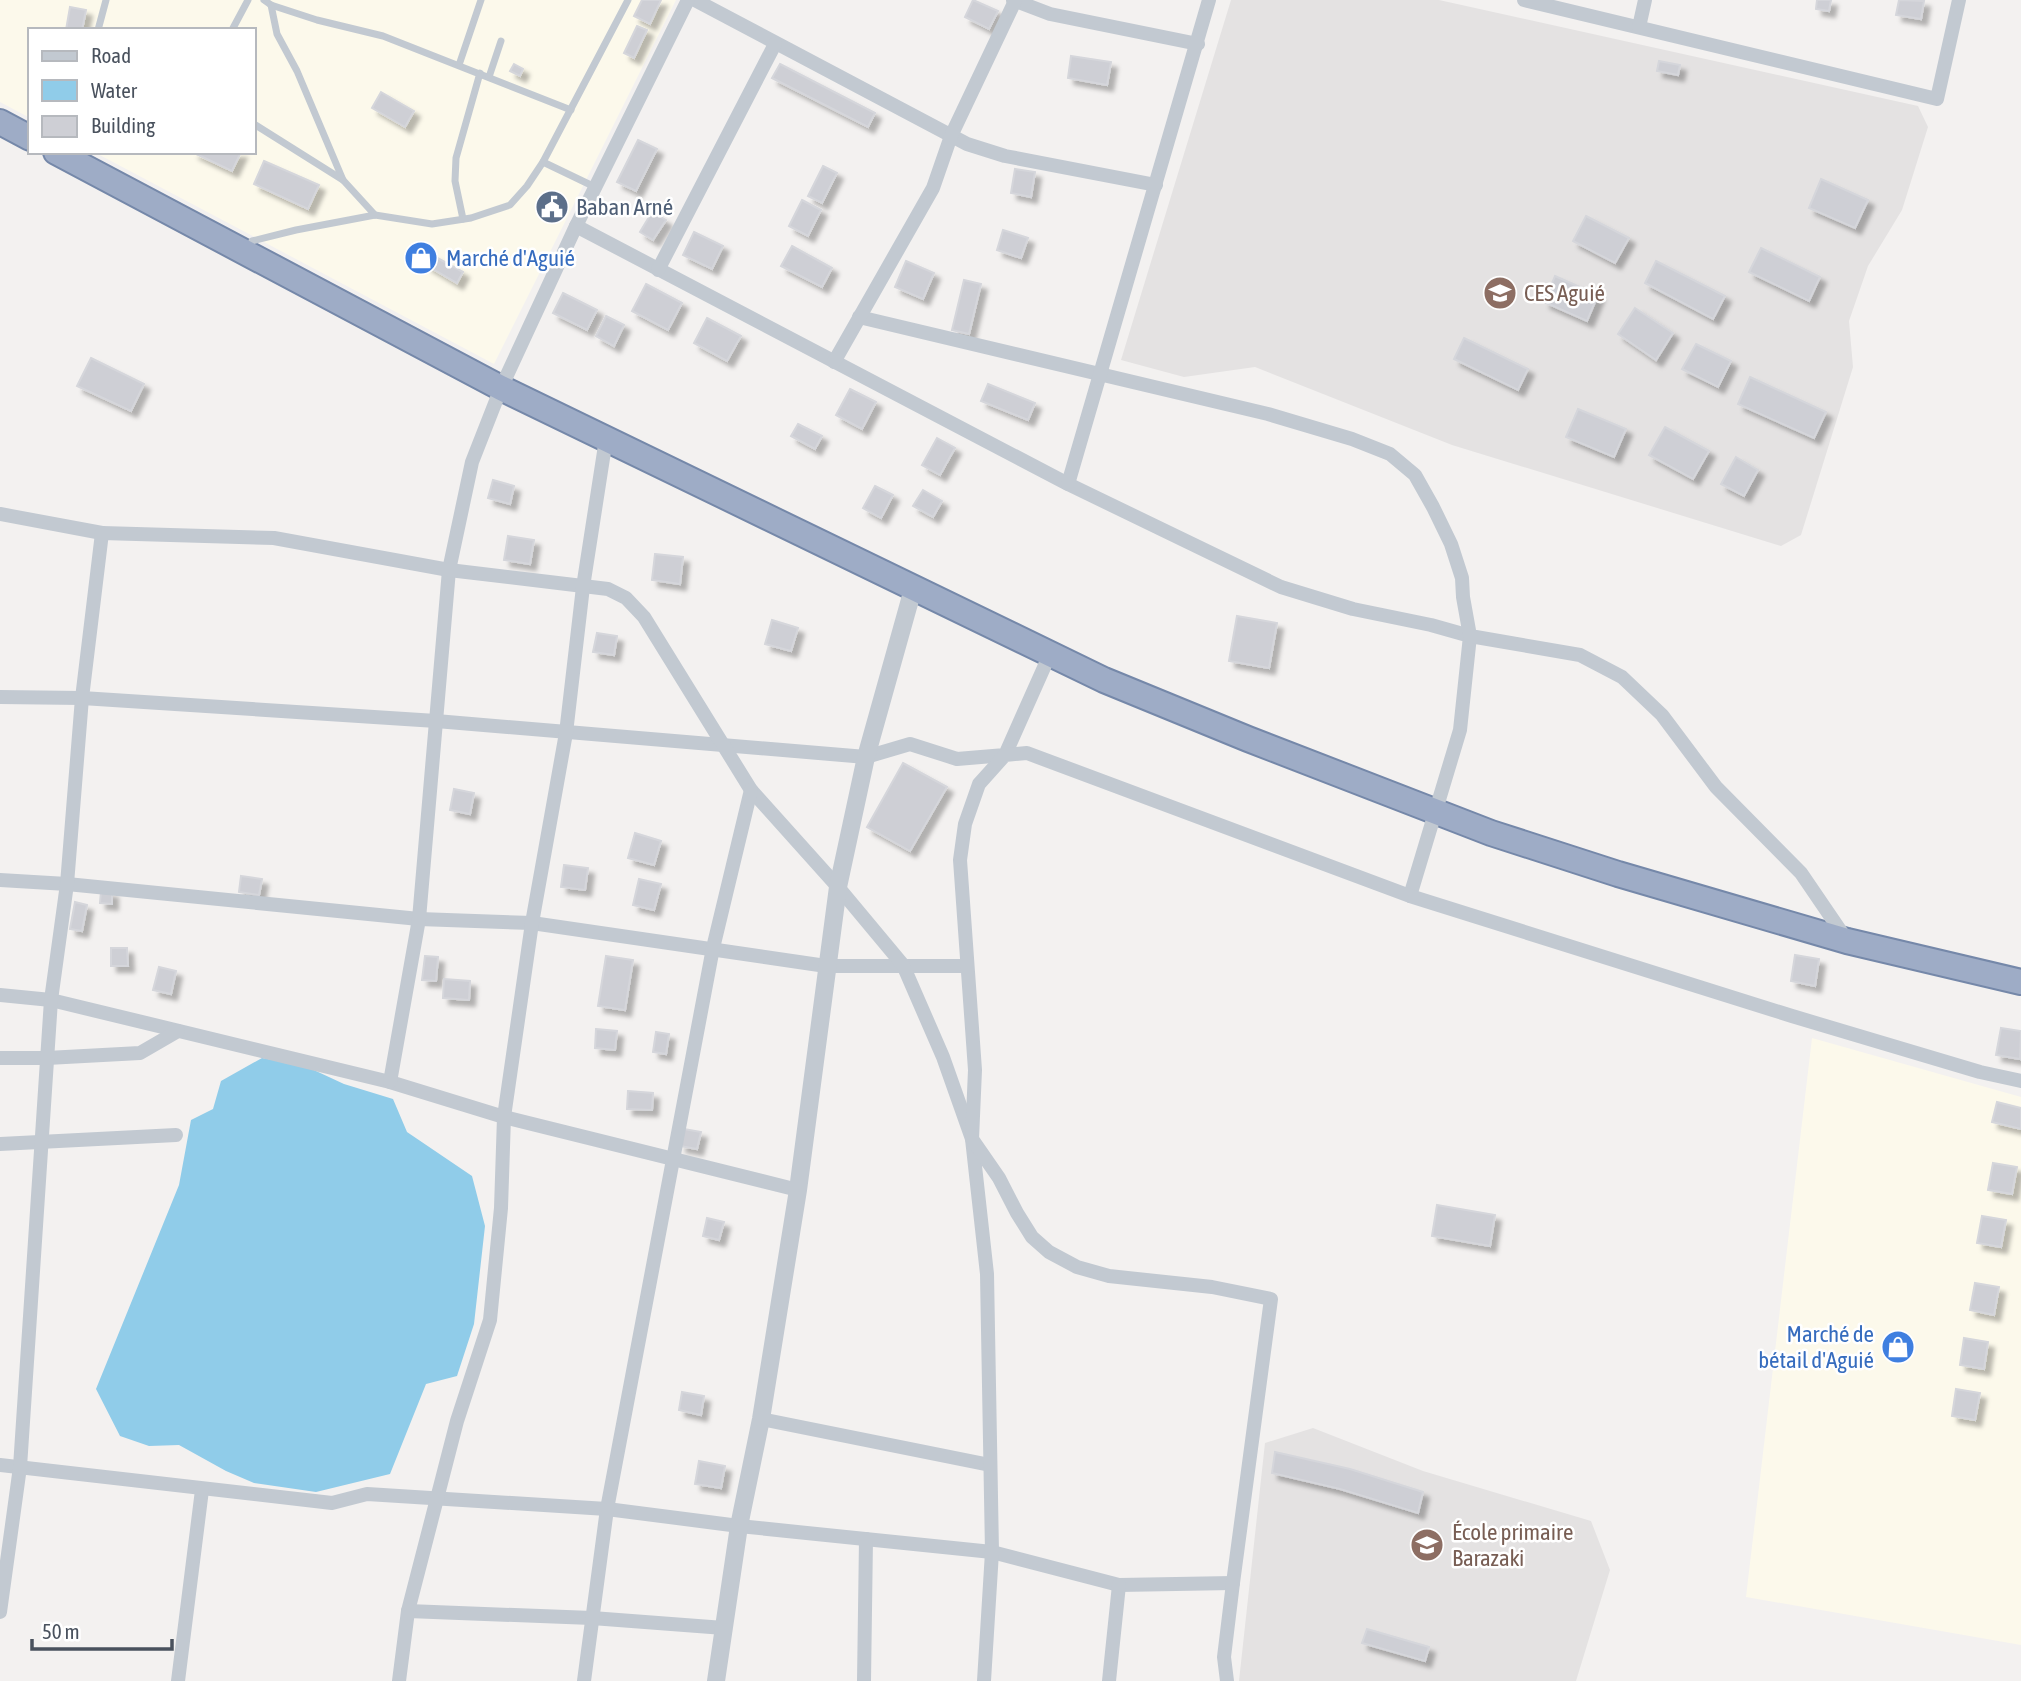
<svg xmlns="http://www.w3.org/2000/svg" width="2021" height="1681" viewBox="0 0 2021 1681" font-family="'Asap Condensed',sans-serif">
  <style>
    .commercial { fill: #fcf9eb }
    .education { fill: #e4e2e2 }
    .water { fill: #90cce9 }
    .building { fill: #cecfd5; stroke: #d5d6db; stroke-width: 2; filter: url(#shadow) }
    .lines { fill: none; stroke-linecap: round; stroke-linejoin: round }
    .trunk-casing { stroke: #7588a9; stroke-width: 28 }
    .service { stroke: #c2c9d1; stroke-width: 7 }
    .minor { stroke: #c2c9d1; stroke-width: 14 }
    .tertiary { stroke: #c2c9d1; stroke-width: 18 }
    .trunk { stroke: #9eacc6; stroke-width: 24 }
    .labels { text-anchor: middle; stroke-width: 5; stroke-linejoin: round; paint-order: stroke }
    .service-label { font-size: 23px; fill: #4e5e75; stroke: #fff; text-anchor: start }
    .shop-label { font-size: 23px; fill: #366cbe; stroke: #fff; text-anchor: start }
    .education-label { font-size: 23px; fill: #785e54; stroke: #fff; text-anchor: start }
  </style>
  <defs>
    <filter id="shadow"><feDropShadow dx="6" dy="6" stdDeviation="2" flood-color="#0004"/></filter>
  </defs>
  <rect width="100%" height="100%" fill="#f3f1f0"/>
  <g class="commercial">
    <path d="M0,0H676L494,364L94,152H254V30H30V118L0,102Z"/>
    <path d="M1812,1038L2021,1097V1645L1746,1597Z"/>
  </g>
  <g class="education">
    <path d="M1231,0H1439L1918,106L1928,127L1902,210L1868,266L1849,321L1853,367L1801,535L1781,546L1452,445L1255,367L1184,377L1121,360Z"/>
    <path d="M1313,1428L1423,1471L1591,1521L1610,1570L1576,1681H1239L1265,1443Z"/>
  </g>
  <path class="water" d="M262,1058L303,1065L344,1084L393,1099L407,1132L472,1176L485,1226L474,1324L457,1376L426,1384L390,1474L316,1492L254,1483L226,1471L179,1445L149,1446L120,1436L96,1389L179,1185L191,1120L213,1109L221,1081Z"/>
  <g class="building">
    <path d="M642,0H661L650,24L634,16Z"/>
    <path d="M973,0L998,11L989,29L965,17Z"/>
    <path d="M1817,0H1831L1829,11L1816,9Z"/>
    <path d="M1899,0L1924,1L1921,19L1896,15Z"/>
    <path d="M70,7L86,10L82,30H66Z"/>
    <path d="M637,26L647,30L634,58L624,53Z"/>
    <path d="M1071,56L1111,62L1107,85L1068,78Z"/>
    <path d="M1659,61L1680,65L1678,75L1657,71Z"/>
    <path d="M514,64L523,69L520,76L510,71Z"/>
    <path d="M780,64L875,113L868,127L772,78Z"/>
    <path d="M381,92L414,111L405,127L372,108Z"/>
    <path d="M638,140L657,149L636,191L617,182Z"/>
    <path d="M192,152H241L232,171Z"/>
    <path d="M264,161L319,185L308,209L254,184Z"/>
    <path d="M823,166L837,173L822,203L808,196Z"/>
    <path d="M1015,169L1035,172L1031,197L1011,193Z"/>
    <path d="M1821,179L1868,200L1855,228L1809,208Z"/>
    <path d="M802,200L821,210L808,236L789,226Z"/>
    <path d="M652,212L666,220L653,240L640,232Z"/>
    <path d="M1586,216L1629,238L1615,263L1573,241Z"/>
    <path d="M1003,230L1028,238L1021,258L997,250Z"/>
    <path d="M694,232L723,246L712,269L683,255Z"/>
    <path d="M792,246L832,268L822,287L781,266Z"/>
    <path d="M1761,248L1820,277L1809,301L1749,272Z"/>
    <path d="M432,255L463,272L457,283L426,265Z"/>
    <path d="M906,261L934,273L923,299L895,287Z"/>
    <path d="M1656,261L1725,296L1713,319L1645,283Z"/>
    <path d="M1555,276L1598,295L1587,321L1544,302Z"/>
    <path d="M964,280L981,284L969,334L952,330Z"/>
    <path d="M646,284L682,303L668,330L632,311Z"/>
    <path d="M563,293L597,310L587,330L553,313Z"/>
    <path d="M1635,308L1673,333L1656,360L1618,334Z"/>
    <path d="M606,316L624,325L614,346L596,336Z"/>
    <path d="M707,318L741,336L727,361L694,343Z"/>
    <path d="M1464,338L1528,369L1518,390L1454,359Z"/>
    <path d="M1696,344L1731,361L1718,387L1682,369Z"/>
    <path d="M91,358L144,384L131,411L77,386Z"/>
    <path d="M1750,377L1826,412L1814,438L1738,404Z"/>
    <path d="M988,384L1035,403L1028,420L981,401Z"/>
    <path d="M850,389L876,402L862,429L836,415Z"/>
    <path d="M1578,409L1626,429L1614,457L1566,437Z"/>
    <path d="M798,424L822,436L815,449L791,436Z"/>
    <path d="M1665,427L1709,451L1693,479L1649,455Z"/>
    <path d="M937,438L955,448L940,475L922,465Z"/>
    <path d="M1736,457L1758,470L1744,496L1721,484Z"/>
    <path d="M493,480L514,486L510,504L488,498Z"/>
    <path d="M875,486L893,495L881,518L863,508Z"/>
    <path d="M923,490L942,501L933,517L913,506Z"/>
    <path d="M508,536L534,540L530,564L504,560Z"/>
    <path d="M655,554L683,557L680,584L652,580Z"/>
    <path d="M1237,616L1277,623L1269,668L1229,661Z"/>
    <path d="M772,620L798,628L791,651L765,644Z"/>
    <path d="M597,633L617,636L614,655L593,652Z"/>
    <path d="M903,763L947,787L910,851L867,827Z"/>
    <path d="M454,789L474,793L470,814L450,810Z"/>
    <path d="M635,833L661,841L654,865L628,858Z"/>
    <path d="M564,865L588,868L585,890L561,887Z"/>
    <path d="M241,876L262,879L259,895L239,892Z"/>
    <path d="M639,879L661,884L654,910L633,905Z"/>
    <path d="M101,891L112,892V904L100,903Z"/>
    <path d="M75,902L87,905L82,931L70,929Z"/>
    <path d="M111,948H127L128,966H111Z"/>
    <path d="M1795,955L1819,959L1815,986L1791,981Z"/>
    <path d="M425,956L438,957L436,981L422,980Z"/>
    <path d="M606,956L633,960L625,1010L598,1006Z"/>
    <path d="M159,967L176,971L171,994L153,990Z"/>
    <path d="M444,979L470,981L469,1000L443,998Z"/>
    <path d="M2001,1028L2021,1031L2020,1059L1996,1055Z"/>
    <path d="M596,1029L617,1031L615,1050L595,1048Z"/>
    <path d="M656,1032L669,1034L666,1054L653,1052Z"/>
    <path d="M628,1091L653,1093L652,1110L627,1109Z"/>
    <path d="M1997,1102L2021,1108V1129L1992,1122Z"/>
    <path d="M684,1129L701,1132L697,1149L680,1146Z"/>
    <path d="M1993,1163L2017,1167L2012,1194L1988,1190Z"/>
    <path d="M1437,1205L1495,1215L1490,1246L1432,1236Z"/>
    <path d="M1982,1216L2006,1220L2001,1247L1977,1243Z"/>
    <path d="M707,1218L724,1222L719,1240L703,1236Z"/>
    <path d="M1975,1283L1999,1287L1994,1315L1970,1310Z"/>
    <path d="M1964,1338L1988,1342L1984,1369L1960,1365Z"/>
    <path d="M1956,1389L1980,1393L1975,1420L1952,1416Z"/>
    <path d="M682,1392L704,1396L701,1415L679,1410Z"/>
    <path d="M1275,1452L1350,1469L1423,1492L1418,1513L1340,1489L1272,1473Z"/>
    <path d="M699,1461L725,1466L721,1488L695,1484Z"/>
    <path d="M1367,1629L1429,1647L1425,1661L1362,1643Z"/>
  </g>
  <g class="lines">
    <defs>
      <g id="trunk">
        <path d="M0,122L30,138"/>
        <path d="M56,152L501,388L1104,680L1248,739L1491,833L1618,874L1847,941L2021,982"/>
      </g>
    </defs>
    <use href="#trunk" class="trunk-casing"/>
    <g class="service">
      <path d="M264,0L271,5L317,20L383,36L571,110"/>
      <path d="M271,5L277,34L297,71L343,180"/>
      <path d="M98,30L106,0"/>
      <path d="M232,30L248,0"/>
      <path d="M459,65L481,0"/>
      <path d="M489,77L501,41"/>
      <path d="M254,124L343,180L375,215"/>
      <path d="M543,162L595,187"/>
      <path d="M463,219L455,181L456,158L480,73"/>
      <path d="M248,249L252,241L296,230L375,215L432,224L471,218L510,205L527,186L543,162L628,0"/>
    </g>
    <g class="minor">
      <path d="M695,0L967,144L1005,156L1156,185"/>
      <path d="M1013,0L1050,14L1198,44"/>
      <path d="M1524,0L1937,99L1959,0"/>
      <path d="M1639,27L1645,0"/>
      <path d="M576,226L1068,484L1281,587L1353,609L1431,625L1470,636L1460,730L1410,896"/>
      <path d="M658,270L775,44"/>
      <path d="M859,317L1268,414L1352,439L1390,454L1415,475L1433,507L1451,544L1462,578L1463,597L1470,636L1580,655L1622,677L1662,715L1716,787L1801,873L1846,939"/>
      <path d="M834,362L933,188L951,136L1015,1"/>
      <path d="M1068,484L1209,0"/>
      <path d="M0,514L102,533"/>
      <path d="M0,697L82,698L436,721L866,757L910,744L957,759L1005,755L1050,654"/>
      <path d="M0,880L67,884L419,919L532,923L826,966H966"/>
      <path d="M0,995L51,1000L390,1082L504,1117L798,1190"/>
      <path d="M0,1058H47L140,1053L178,1031"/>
      <path d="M390,1082L419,919L449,570L472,462L501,388L576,226L688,0"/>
      <path d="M0,1144L176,1135"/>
      <path d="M761,1419L990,1465"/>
      <path d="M0,1465L332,1503L367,1494L607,1509L739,1526L992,1552L1119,1585L1233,1583"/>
      <path d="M408,1611L592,1618L724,1628"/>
      <path d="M0,1612L20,1467L51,1000L67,884L82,698L102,533L274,538L449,570L608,589L626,598L644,617L751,790L838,887L903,965L943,1057L972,1139L987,1274L992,1552L984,1681"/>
      <path d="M178,1681L202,1490"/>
      <path d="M399,1681L408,1611L457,1421L490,1320L501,1208L504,1117L532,923L566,733L583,587L606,439"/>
      <path d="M584,1681L607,1509L713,948L751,790"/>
      <path d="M864,1681L866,1539"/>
      <path d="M1109,1681L1119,1585"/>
      <path d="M1227,1681L1224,1657L1233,1583L1271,1299L1212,1287L1109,1276L1077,1267L1049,1252L1032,1237L1017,1213L999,1178L972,1139L975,1070L960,860L965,824L979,784L1005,755L1027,753L1410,896L1792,1016L1980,1072L2021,1081"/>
    </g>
    <path class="tertiary" d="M716,1681L739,1526L761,1419L798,1190L838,887L866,757L913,589"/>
    <use href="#trunk" class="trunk"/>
  </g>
  <defs>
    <symbol id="civic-disc" viewBox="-11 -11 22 22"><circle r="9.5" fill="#5c6f8a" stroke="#fff"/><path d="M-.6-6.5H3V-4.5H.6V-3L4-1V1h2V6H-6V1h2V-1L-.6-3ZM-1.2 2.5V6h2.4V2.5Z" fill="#fff"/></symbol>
    <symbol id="shop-disc" viewBox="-11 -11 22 22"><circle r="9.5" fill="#3f7fe0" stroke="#fff"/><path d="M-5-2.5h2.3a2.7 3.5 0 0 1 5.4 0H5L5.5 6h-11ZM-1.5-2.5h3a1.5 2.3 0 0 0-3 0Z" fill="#fff"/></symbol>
    <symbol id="school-disc" viewBox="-11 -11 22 22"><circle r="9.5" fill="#8d6e63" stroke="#fff"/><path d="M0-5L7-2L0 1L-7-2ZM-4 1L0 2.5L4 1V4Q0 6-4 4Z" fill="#fff"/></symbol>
  </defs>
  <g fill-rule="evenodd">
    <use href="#civic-disc" x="533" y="188" width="38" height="38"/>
    <use href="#shop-disc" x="402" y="239" width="38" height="38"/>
    <use href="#school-disc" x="1481" y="274" width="38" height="38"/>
    <use href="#shop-disc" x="1879" y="1328" width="38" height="38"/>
    <use href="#school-disc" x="1408" y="1526" width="38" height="38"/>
  </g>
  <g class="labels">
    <g class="service-label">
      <text x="576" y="215">Baban Arné</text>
    </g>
    <g class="shop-label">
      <text x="446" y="266">Marché d'Aguié</text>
      <text x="1874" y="1342" text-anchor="end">Marché de<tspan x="1874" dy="26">bétail d'Aguié</tspan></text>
    </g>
    <g class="education-label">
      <text x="1524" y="301">CES Aguié</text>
      <text x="1452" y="1540">École primaire<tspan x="1452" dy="26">Barazaki</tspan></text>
    </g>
  </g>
  <rect x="28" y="28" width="228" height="126" fill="#ffffff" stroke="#b6b9be" stroke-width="2"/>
  <rect x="42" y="51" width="35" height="10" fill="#c2c9d1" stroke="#b6b9be" stroke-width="2"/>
  <text x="91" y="63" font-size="21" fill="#49515d">Road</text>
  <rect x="42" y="80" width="35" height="21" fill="#90cce9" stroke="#b6b9be" stroke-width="2"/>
  <text x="91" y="98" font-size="21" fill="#49515d">Water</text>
  <rect x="42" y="116" width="35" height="21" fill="#cecfd5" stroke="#b6b9be" stroke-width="2"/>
  <text x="91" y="133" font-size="21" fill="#49515d">Building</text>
  <path d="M32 1639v10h140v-10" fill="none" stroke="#49515d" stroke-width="3.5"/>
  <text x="42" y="1639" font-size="21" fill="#49515d" stroke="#ffffff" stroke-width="5" paint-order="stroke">50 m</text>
</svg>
